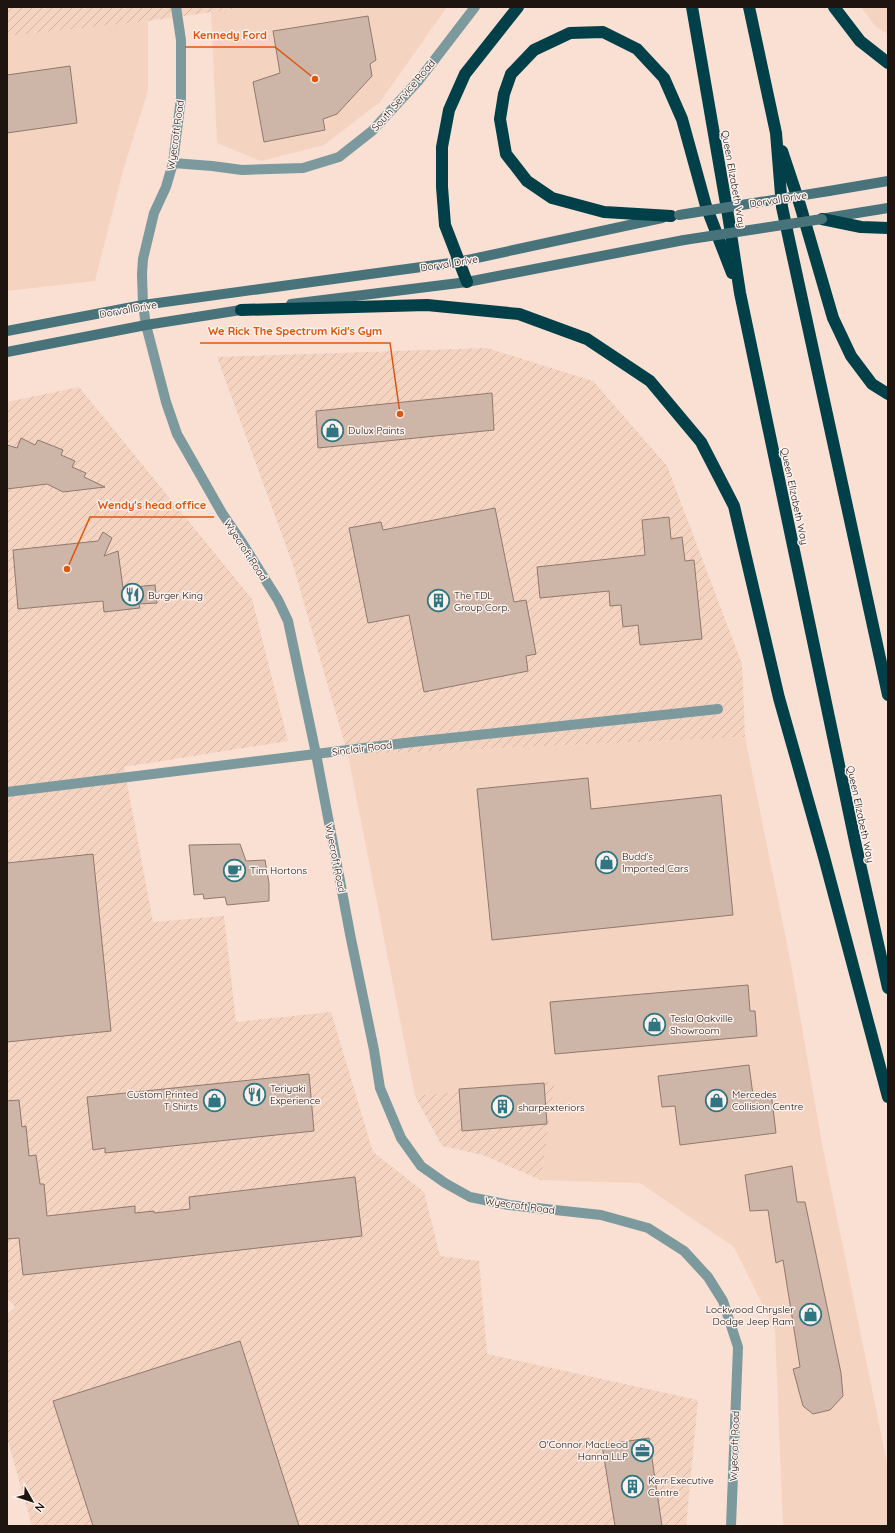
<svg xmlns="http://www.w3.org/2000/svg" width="895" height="1533" viewBox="0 0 895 1533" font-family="Quicksand,sans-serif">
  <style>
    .built { fill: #f4d3c1 }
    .industrial { fill: url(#industrial-furrows) }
    .building { fill: #cdb5a7; stroke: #90796c }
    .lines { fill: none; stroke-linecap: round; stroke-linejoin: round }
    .minor { stroke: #7c999e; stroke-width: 10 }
    .tertiary { stroke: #7c999e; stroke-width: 10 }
    .secondary { stroke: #48737b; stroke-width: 10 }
    .motorway { stroke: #014048; stroke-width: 12 }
    .secondary-bridge { stroke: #48737b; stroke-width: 10 }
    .labels { text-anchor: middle; stroke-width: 3; stroke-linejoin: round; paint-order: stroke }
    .street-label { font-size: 10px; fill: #1e1510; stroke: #fcf1ec }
    .poi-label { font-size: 10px; fill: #1e1510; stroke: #fcf1ec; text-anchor: start }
    .leader { fill: none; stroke: #de560c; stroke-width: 1.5 }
    .callout-dot { fill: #de560c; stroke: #fcf1ec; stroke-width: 1.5 }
    .callout-label { font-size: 11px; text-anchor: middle; font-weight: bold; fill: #de560c; stroke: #fcf1ec; stroke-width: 3; stroke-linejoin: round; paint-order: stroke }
  </style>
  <defs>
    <pattern id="industrial-furrows" width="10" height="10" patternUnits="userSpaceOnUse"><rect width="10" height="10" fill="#f4d3c1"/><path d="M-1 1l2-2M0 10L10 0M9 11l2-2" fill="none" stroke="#d1b4a5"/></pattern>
  </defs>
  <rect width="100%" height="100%" fill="#fae0d2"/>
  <g class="built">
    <path d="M247,7H447L380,102L324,145L261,161L217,143L211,12Z"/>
    <path d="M861,7H888V34L875,26Z"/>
    <path d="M148,21V90L122,174L95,281L7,291V36Z"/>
    <path d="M745,737L791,964L822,1144L888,1468V1526H783L775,1330L734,1247L640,1183L541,1180L555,1081L415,1096L348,755Z"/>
  </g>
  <g class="industrial">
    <path d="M7,7H247L148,21L7,36Z"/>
    <path d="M487,348L593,381L667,466L742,664L745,737L348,755L293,565L217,357Z"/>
    <path d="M79,387L252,599L288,741L124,767L153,922L224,916L236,1022L331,1012L373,1152L424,1192L440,1256L479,1261L487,1354L698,1400L686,1526H32L7,1438V1314L15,1307L7,1298V402Z"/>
    <path d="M555,1081L541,1180L483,1155L442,1146L415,1096Z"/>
  </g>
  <g class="building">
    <path d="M368,16L376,60L370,64L372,76L337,114L323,119L325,130L264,142L253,82L280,73L273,31Z"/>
    <path d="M70,66L77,123L7,133V75Z"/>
    <path d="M492,393L494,430L318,448L316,411Z"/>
    <path d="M21,438L35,445L38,440L63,450L61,455L75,461L72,467L86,473L84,477L105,487L63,492L47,484L7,489V445L17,448Z"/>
    <path d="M495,508L514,602L526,600L536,654L526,656L528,671L424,692L409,615L368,623L349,528L381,522L383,530Z"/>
    <path d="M669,517L671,539L682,537L685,561L694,560L702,639L640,645L638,625L623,627L621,605L610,606L609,591L540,598L537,567L645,555L642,520Z"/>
    <path d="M103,532L112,538L104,556L118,551L123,588L155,585L157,603L139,604L140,608L104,612L103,601L18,609L13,550L98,541Z"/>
    <path d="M588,778L591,809L721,795L733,915L492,940L477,789Z"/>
    <path d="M240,844L246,861L265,860L269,883V901L227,905L225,897L204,899L203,894L194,895L189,845Z"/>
    <path d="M93,854L111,1031L7,1042V863Z"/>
    <path d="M748,985L750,1011H755L757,1036L555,1054L550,1002Z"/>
    <path d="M749,1065L753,1095L771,1092L776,1133L680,1145L675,1106L662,1107L658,1076Z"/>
    <path d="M309,1074L314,1131L105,1153V1148L93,1150L87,1097Z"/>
    <path d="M544,1083L547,1124L462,1131L459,1089Z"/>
    <path d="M19,1100L22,1127L26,1126L29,1156L36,1155L40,1184H44L47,1216L135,1206V1213L154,1211V1213L190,1209L189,1197L355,1177L362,1236L23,1275L19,1238L7,1239V1101Z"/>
    <path d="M792,1166L797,1202H805L841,1373L843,1396L830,1410L813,1414L803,1406L793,1369L800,1367L783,1260L776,1263L768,1210L750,1211L745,1175Z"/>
    <path d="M240,1341L299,1526H93L53,1401Z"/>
    <path d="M649,1438L662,1526H615L602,1445Z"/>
  </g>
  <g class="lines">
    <path class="minor" d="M7,792L413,742L718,709"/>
    <g class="tertiary">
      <path d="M176,7L181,40V98L173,163L166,187L154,213L143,259L142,274L143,305L146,325L166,402L177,434L222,513L241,541L278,600L288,621L316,754L351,939L374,1050L380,1088L401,1138L421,1166L445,1183L470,1197L509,1205L601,1215L648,1228L684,1251L708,1277L723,1301L738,1347L731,1526"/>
      <path d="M173,163L212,166L242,170L303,168L339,157L372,131L419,80L475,7"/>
    </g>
    <g class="secondary">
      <path d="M829,191L888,181"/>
      <path d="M826,218L888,208"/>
      <path d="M291,304L467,282L684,240"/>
      <path d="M7,331L143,305L458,262L662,218"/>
      <path d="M7,352L146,325L247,309"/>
    </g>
    <g class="motorway">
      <path d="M692,7L729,221L740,293L856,846L888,988"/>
      <path d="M749,7L776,133L782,207L888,695"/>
      <path d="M834,7L860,41L888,63"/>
      <path d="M782,151L800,205L833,318L851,356L872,384L888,394"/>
      <path d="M671,216L604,212L552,198L527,181L506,154L500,119L504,94L511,74L534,50L570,33L603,32L637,49L664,78L682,119L706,206L732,273"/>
      <path d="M822,219L861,227L888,228"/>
      <path d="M467,282L445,225L442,187V147L449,110L465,74L518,7"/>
      <path d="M241,310L427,305L519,314L587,339L650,381L701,442L734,506L779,698L824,857L888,1097"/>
    </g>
    <g class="secondary-bridge">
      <path d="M679,215L829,191"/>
      <path d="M684,240L822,219"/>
    </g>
  </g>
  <defs>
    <symbol id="shop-ring" viewBox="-11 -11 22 22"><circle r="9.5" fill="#fcf1ec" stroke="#2f7682" stroke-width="1.5"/><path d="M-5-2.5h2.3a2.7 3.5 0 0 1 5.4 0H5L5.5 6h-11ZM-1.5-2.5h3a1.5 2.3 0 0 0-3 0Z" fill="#2f7682"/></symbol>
    <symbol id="restaurant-ring" viewBox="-11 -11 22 22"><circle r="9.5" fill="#fcf1ec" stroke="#2f7682" stroke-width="1.5"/><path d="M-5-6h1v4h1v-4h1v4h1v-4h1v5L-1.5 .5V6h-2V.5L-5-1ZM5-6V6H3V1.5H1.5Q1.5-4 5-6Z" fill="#2f7682"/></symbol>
    <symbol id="building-ring" viewBox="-11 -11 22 22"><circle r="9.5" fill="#fcf1ec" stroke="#2f7682" stroke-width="1.5"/><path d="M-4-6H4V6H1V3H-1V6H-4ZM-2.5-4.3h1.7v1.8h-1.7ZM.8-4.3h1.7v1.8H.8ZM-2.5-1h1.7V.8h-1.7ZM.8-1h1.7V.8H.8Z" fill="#2f7682"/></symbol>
    <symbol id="cafe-ring" viewBox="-11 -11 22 22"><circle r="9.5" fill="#fcf1ec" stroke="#2f7682" stroke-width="1.5"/><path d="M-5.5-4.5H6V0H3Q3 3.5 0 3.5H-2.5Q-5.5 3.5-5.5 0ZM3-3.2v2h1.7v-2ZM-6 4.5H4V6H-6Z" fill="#2f7682"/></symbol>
    <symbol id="office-ring" viewBox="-11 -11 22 22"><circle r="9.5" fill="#fcf1ec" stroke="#2f7682" stroke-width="1.5"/><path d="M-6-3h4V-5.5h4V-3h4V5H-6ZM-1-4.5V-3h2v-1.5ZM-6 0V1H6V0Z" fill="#2f7682"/></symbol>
  </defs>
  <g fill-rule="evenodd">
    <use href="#shop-ring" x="320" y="418" width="25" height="25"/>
    <use href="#restaurant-ring" x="120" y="582" width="25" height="25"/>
    <use href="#building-ring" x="426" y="588" width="25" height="25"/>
    <use href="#shop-ring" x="594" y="850" width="25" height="25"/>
    <use href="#cafe-ring" x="222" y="858" width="25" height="25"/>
    <use href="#shop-ring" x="642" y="1012" width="25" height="25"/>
    <use href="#restaurant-ring" x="242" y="1082" width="25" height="25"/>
    <use href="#shop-ring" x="202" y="1088" width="25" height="25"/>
    <use href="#shop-ring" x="704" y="1088" width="25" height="25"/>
    <use href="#building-ring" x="490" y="1094" width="25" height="25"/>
    <use href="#shop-ring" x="798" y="1302" width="25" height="25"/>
    <use href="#office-ring" x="630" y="1438" width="25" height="25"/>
    <use href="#building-ring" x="620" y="1474" width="25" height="25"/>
  </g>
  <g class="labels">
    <g class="street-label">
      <text transform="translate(403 95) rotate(-49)" y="4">South Service Road</text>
      <text transform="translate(175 135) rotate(-82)" y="4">Wyecroft Road</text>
      <text transform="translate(734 179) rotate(80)" y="4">Queen Elizabeth Way</text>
      <text transform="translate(778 199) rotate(-9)" y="4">Dorval Drive</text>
      <text transform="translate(449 263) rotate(-9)" y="4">Dorval Drive</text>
      <text transform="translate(128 309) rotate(-10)" y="4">Dorval Drive</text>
      <text transform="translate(795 496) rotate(78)" y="4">Queen Elizabeth Way</text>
      <text transform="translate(246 550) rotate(57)" y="4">Wyecroft Road</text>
      <text transform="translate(362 748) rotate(-7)" y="4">Sinclair Road</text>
      <text transform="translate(861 814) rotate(78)" y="4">Queen Elizabeth Way</text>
      <text transform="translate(336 858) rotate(79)" y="4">Wyecroft Road</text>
      <text transform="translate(520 1205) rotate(8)" y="4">Wyecroft Road</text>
      <text transform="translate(734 1446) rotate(-88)" y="4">Wyecroft Road</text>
    </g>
    <g class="poi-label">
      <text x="348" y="434">Dulux Paints</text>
      <text x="148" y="599">Burger King</text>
      <text x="454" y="599">The TDL<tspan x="454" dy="12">Group Corp.</tspan></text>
      <text x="622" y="860">Budd's<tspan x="622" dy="12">Imported Cars</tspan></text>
      <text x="250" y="874">Tim Hortons</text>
      <text x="670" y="1022">Tesla Oakville<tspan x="670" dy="12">Showroom</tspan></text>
      <text x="270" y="1092">Teriyaki<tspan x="270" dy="12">Experience</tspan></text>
      <text x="198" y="1098" text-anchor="end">Custom Printed<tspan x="198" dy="12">T Shirts</tspan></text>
      <text x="732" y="1098">Mercedes<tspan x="732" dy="12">Collision Centre</tspan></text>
      <text x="518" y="1111">sharpexteriors</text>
      <text x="794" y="1313" text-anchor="end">Lockwood Chrysler<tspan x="794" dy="12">Dodge Jeep Ram</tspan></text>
      <text x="628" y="1448" text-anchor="end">O'Connor MacLeod<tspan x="628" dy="12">Hanna LLP</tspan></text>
      <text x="648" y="1484">Kerr Executive<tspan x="648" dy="12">Centre</tspan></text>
    </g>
  </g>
  <path class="leader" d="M315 79L275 47H185M400 414L390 343H200M67 569L90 517H214"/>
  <g class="callout-dot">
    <circle cx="315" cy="79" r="4"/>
    <circle cx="400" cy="414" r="4"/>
    <circle cx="67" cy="569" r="4"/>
  </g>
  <g class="callout-label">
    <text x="230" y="39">Kennedy Ford</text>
    <text x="295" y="335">We Rick The Spectrum Kid's Gym</text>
    <text x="152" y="509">Wendy's head office</text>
  </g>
  <rect width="895" height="1533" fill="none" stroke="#1e1510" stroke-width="16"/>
  <g transform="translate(32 1501) rotate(129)" stroke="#fcf1ec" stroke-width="3" paint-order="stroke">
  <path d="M0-3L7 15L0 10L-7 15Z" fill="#1e1510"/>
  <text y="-6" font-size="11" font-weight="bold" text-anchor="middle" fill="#1e1510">N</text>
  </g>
</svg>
